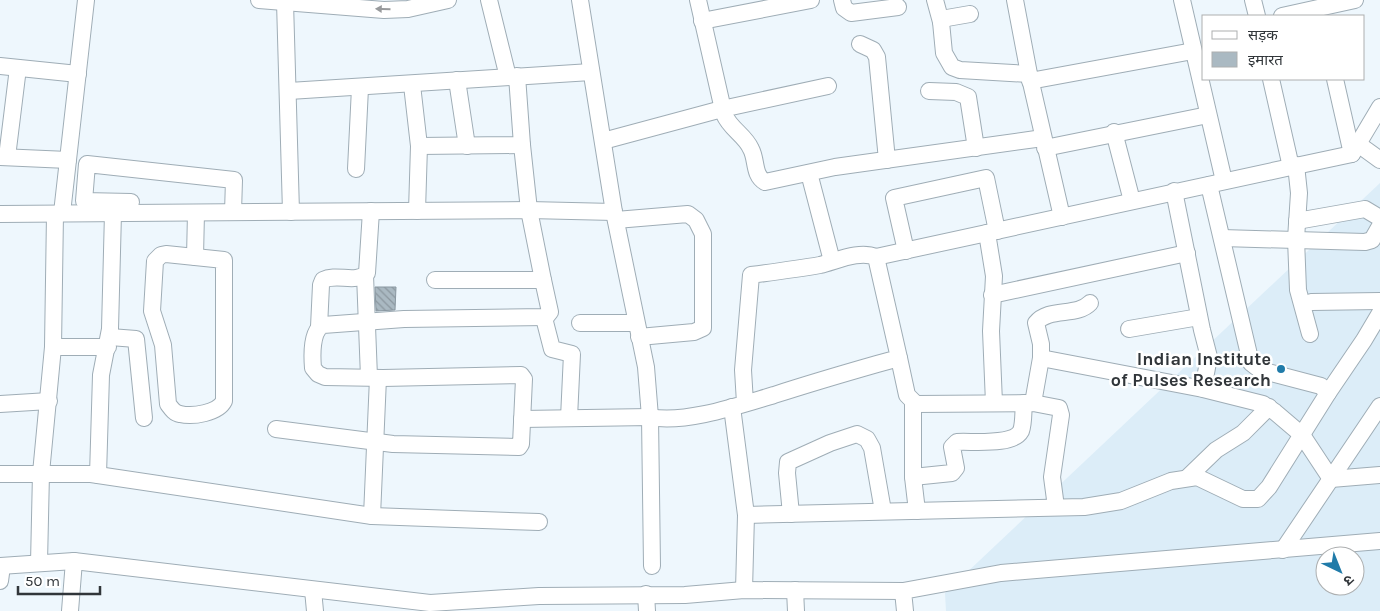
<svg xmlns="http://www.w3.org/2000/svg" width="1380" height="611" viewBox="0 0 1380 611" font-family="Karla,'Noto Sans Devanagari',sans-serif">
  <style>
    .built { fill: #dcedf8; fill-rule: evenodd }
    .building { fill: url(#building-back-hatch); stroke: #8997a0 }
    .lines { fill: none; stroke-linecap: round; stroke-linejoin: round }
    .minor-casing { stroke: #9fadb6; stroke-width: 18 }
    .minor { stroke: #fff; stroke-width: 16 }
    .oneway { fill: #989a9c }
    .poi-dot { fill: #207ba9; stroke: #fff; stroke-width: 2 }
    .labels { text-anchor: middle; stroke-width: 5; stroke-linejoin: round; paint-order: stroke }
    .poi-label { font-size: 18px; font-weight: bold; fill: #31363a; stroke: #fff; text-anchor: end }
  </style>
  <defs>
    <pattern id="building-back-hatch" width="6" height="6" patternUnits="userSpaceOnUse" patternTransform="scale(1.25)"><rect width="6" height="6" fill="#aab9c2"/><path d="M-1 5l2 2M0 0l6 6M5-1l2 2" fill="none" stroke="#8b979f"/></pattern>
  </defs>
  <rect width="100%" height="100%" fill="#eef7fd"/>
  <path class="built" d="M1380,183V611H946L945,593ZM1325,556H1355V586H1325Z"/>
  <path class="building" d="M375,287H396L395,310L376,311Z"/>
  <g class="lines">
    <defs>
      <g id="minor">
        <path d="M259,0L384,10L408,9L448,0"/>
        <path d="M489,0L508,77"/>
        <path d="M580,0L614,212L646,367L650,417L652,566"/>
        <path d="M698,0L724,114C730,129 745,135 751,149C757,160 753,175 765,182L835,167L1043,138"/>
        <path d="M842,0L844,8L851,13L898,7"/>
        <path d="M935,0L941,22"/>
        <path d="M1015,0L1029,74L1062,217"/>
        <path d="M1182,0L1224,181"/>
        <path d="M1253,0L1257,16"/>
        <path d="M285,2L291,212"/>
        <path d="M970,14L947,18L941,22L944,53L952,67L960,70L1029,74"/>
        <path d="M1282,16L1355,0"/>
        <path d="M702,21L811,0"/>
        <path d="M860,44L873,50L877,57L887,160"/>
        <path d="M0,66L78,74"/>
        <path d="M1271,79L1291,167L1352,154L1380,107"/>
        <path d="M1335,79L1352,154"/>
        <path d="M457,80L467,146"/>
        <path d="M1030,81L1193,51"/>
        <path d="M412,85L419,146L522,145L517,76"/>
        <path d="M289,91L591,72"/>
        <path d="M929,91L956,92L968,97L976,148"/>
        <path d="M1114,132L1132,201"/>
        <path d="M603,141L722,109L828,86"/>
        <path d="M1358,144L1380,160"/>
        <path d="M1045,148L1208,115"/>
        <path d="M0,157L68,160"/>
        <path d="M7,157L18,68"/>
        <path d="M1296,165L1299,193L1296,239L1298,290L1310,334"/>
        <path d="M356,169L360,88"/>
        <path d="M809,173L832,261"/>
        <path d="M1174,191L1202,330L1209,357L1203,389"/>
        <path d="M131,202L84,201L87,164L234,180L233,212"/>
        <path d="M417,211L419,146"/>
        <path d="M62,213L86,0"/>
        <path d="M0,214L529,210L614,212"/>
        <path d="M616,220L688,214L696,220L703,234V328L694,332L639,337"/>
        <path d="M1297,221L1365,209L1380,218"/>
        <path d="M987,233L994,276L991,331L994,403"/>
        <path d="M1222,238L1365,242L1372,240L1380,226"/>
        <path d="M906,251L894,198L986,178L997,231"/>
        <path d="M166,254L224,260V401C218,413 193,417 180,414C174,413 171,408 168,404L163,345L152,311L155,261L161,255Z"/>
        <path d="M195,257L196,213"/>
        <path d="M876,257L1291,167"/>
        <path d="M365,275L369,377"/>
        <path d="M435,280H543L529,210L522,145"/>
        <path d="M992,295L1187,253"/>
        <path d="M1311,302L1380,301"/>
        <path d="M544,318L552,349L572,354L569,418"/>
        <path d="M580,323H636"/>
        <path d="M319,327L321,285L323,280C337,273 356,284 367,273L371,211"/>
        <path d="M1129,329L1199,317"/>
        <path d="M110,337L136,339L144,418"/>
        <path d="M53,347H108"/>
        <path d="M899,358L907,395L916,404L1033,403L1059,408L1061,415L1052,477L1056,507"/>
        <path d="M1041,358L1203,389L1263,404L1275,412L1302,435L1331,479L1380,475"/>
        <path d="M1328,393L1364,340L1380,313"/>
        <path d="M913,402V477L917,511"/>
        <path d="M1033,403L1041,358V344L1036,323C1049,307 1077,317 1090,303"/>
        <path d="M0,404L49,401"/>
        <path d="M732,407L746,515L744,590"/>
        <path d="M522,419L650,417C685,424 740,405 774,395C808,384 842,374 877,364L899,358L876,257C859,250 837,261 820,265C797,269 774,272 751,275L743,370L745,403"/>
        <path d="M276,429L393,444L519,447L521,444L524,379L521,375L383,378L325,377L318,374L313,368C312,356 311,331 323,325L404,319L546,317L550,312L543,280"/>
        <path d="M0,474H91L372,516L539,522"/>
        <path d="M98,475L101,375L110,329L113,213"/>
        <path d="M913,477L952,473L956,468L952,447L957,442C973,441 1013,446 1021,431C1024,423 1023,411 1024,403"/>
        <path d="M1187,478L1216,450L1243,433L1269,407"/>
        <path d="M791,514L787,473L788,462L830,443L857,434L867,439L872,448L883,511"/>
        <path d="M746,515L1084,507L1121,501L1171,481L1197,477L1243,499H1258L1269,487L1328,393L1321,386L1260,370L1251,363L1209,185"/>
        <path d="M372,516L378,378"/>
        <path d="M1283,550L1380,406"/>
        <path d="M39,563L41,473L53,347L55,214"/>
        <path d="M0,566L74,561L430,603L539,596L685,595L744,590L903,591"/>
        <path d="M0,581L2,566"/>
        <path d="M313,590L315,611"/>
        <path d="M795,590L796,611"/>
        <path d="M646,594L647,611"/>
        <path d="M70,611L74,561"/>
        <path d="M905,611L903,591L1001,573L1380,541"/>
      </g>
    </defs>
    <use href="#minor" class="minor-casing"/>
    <use href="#minor" class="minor"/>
  </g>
  <defs><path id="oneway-solid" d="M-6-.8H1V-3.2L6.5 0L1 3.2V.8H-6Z" transform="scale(1.25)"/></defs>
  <use class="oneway" href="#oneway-solid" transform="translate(383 9) rotate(-178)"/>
  <circle class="poi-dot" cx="1281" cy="369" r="5"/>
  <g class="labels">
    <g class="poi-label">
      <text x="1271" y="365">Indian Institute<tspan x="1271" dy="21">of Pulses Research</tspan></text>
    </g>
  </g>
  <rect x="1202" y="15" width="162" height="65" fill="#ffffff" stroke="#adafb0"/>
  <rect x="1212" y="31" width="25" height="8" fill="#ffffff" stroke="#adafb0"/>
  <text x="1248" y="40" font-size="15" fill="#31363a">सड़क</text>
  <rect x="1212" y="52" width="25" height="15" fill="#aab9c2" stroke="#adafb0"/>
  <text x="1248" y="65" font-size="15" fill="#31363a">इमारत</text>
  <g transform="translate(1340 571) rotate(137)"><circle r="24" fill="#ffffff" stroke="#adafb0"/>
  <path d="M0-4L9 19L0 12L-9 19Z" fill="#207ba9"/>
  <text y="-8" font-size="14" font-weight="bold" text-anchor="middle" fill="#31363a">उ</text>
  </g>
  <path d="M18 586v8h82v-8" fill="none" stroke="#31363a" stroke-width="2.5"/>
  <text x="25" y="586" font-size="15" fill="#31363a" stroke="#ffffff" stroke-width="4" paint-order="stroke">50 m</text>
</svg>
